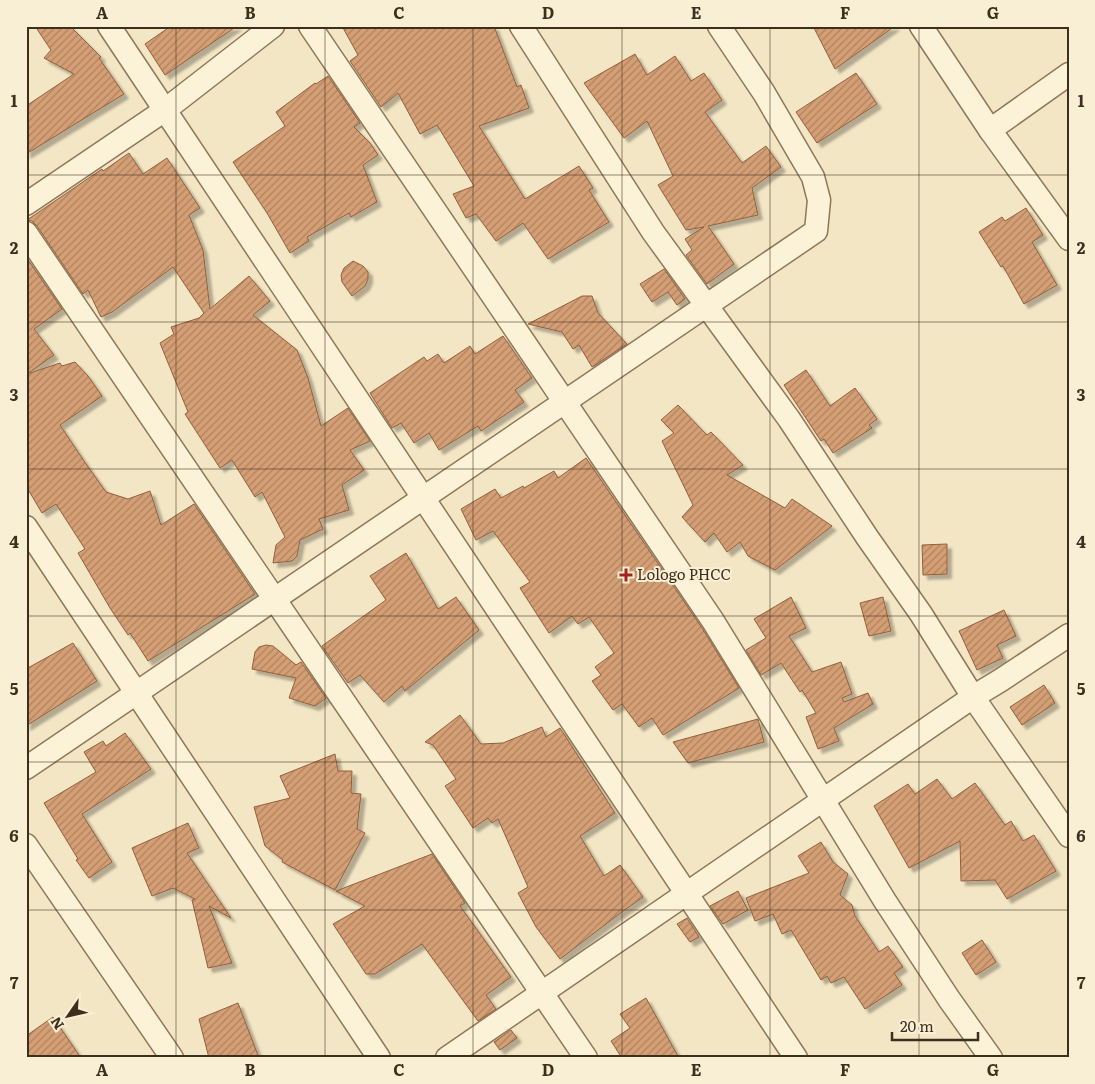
<svg xmlns="http://www.w3.org/2000/svg" width="1095" height="1084" viewBox="0 0 1095 1084" font-family="Literata,serif">
  <style>
    .building { fill: url(#building-hatch); stroke: #925f3b; filter: url(#shadow) }
    .lines { fill: none; stroke-linecap: round; stroke-linejoin: round }
    .street-casing { stroke: #907758; stroke-width: 25 }
    .street { stroke: #fcf2d8; stroke-width: 22 }
    .grid { fill: none; stroke: #3e2e1d; stroke-width: 1; stroke-opacity: 0.55 }
    .poi-dot { fill: #a62221; stroke: #f9efd4; stroke-width: 2 }
    .labels { text-anchor: middle; stroke-width: 4; stroke-linejoin: round; paint-order: stroke }
    .poi-label { font-size: 15px; fill: #3e2e1d; stroke: #f9efd4; text-anchor: start }
    .neatline { fill: none; stroke: #3e2e1d; stroke-width: 2 }
    .grid-label { font-size: 16px; text-anchor: middle; font-weight: bold; fill: #3e2e1d }
  </style>
  <defs>
    <pattern id="building-hatch" width="6" height="6" patternUnits="userSpaceOnUse" patternTransform="scale(1.25)"><rect width="6" height="6" fill="#d59f75"/><path d="M-1 1l2-2M0 6l6-6M5 7l2-2" fill="none" stroke="#ae825f"/></pattern>
    <filter id="shadow"><feDropShadow dx="4.5" dy="4.5" stdDeviation="1" flood-color="#0004"/></filter>
  </defs>
  <rect width="100%" height="100%" fill="#f3e6c4"/>
  <g class="building">
    <path d="M35,26H70L101,57L99,58L124,94L26,154V106L74,74L44,58L51,50Z"/>
    <path d="M171,26H237L165,75L145,44Z"/>
    <path d="M342,26H494L517,87L521,85L529,108L479,126L525,199L579,166L593,188L589,190L609,222L548,259L523,223L496,241L476,214L466,218L453,194L474,186L437,125L420,134L398,93L381,107L350,61L358,55Z"/>
    <path d="M813,26H895L835,69Z"/>
    <path d="M635,54L647,75L675,56L691,81L704,73L722,100L705,112L742,163L766,146L781,167L752,188L758,215L708,226L734,264L707,284L686,255L692,250L685,239L704,227L686,230L658,185L673,176L647,121L624,138L584,83Z"/>
    <path d="M856,73L877,104L817,143L796,112Z"/>
    <path d="M328,76L360,123L354,127L370,143L378,155L363,165L377,202L351,217L349,213L307,237L309,241L290,253L267,213L233,162L285,126L276,112L315,83L316,84Z"/>
    <path d="M129,153L143,174L167,158L200,208L189,215L203,250L210,309L249,276L270,301L253,315L297,350L308,378L321,426L348,408L370,441L350,450L364,470L342,485L349,510L319,519L323,529L300,540L297,556L292,561L273,563L276,545L285,537L262,492L255,497L232,460L220,468L185,414L188,412L160,343L174,334L171,327L199,318L204,313L173,267L112,312L101,317L88,290L83,294L37,226L32,221L27,220L102,169L103,171Z"/>
    <path d="M1026,208L1043,235L1032,242L1057,285L1024,304L1003,266L1001,267L979,232L1002,217L1005,221Z"/>
    <path d="M26,257L62,309L34,329L54,355L27,374L60,363L62,366L75,362L88,376L102,396L60,425L84,461L106,492L128,499L150,491L161,525L194,504L255,594L148,661L130,633L128,635L110,608L78,553L85,549L56,504L42,513L26,486Z"/>
    <path d="M353,261L363,266L368,272V279L365,286L352,296L342,282L341,275L344,268Z"/>
    <path d="M664,269L685,299L677,305L668,292L652,302L640,284Z"/>
    <path d="M582,296H592L598,313L627,344L592,367L579,345L573,349L562,332L528,324Z"/>
    <path d="M503,336L532,378L515,390L524,402L481,431L478,426L439,450L429,433L414,443L401,423L392,428L370,393L424,357L427,361L438,354L444,363L470,346L475,354Z"/>
    <path d="M806,370L830,406L855,388L877,419L869,425L872,428L833,453L824,439L821,441L784,385Z"/>
    <path d="M678,405L707,435L711,432L743,465L727,475L785,508L792,499L832,526L775,570L748,556L740,542L727,552L714,533L705,542L682,517L693,505L662,441L674,433L661,420Z"/>
    <path d="M586,458L702,628L739,688L663,735L652,718L639,727L622,704L613,710L592,681L601,675L595,667L614,653L589,617L578,624L572,616L549,633L520,588L530,582L493,531L476,540L461,509L495,489L501,498L523,486L524,488L554,471L558,478Z"/>
    <path d="M947,544V574L923,575L922,545Z"/>
    <path d="M406,553L438,609L456,597L479,630L405,691L402,686L384,702L360,675L348,683L322,646L386,600L370,576Z"/>
    <path d="M791,597L806,628L789,636L812,672L841,662L852,694L842,698L844,702L868,693L873,704L834,728L839,741L818,749L806,717L816,713L802,690L800,692L781,663L761,675L746,650L766,638L754,619Z"/>
    <path d="M883,597L891,631L869,636L860,603Z"/>
    <path d="M1004,610L1016,636L997,645L1003,658L977,670L959,631Z"/>
    <path d="M73,643L97,681L26,726V669Z"/>
    <path d="M266,645L273,646L296,665L301,662L326,698L315,706L289,698L296,678L252,669L255,652L259,647Z"/>
    <path d="M1044,685L1055,703L1022,725L1010,707Z"/>
    <path d="M460,715L481,744L503,743L542,727L546,737L560,728L615,813L580,836L604,876L620,865L643,897L623,911L560,959L536,927L518,893L528,887L498,819L492,823L488,818L473,828L445,786L456,779L433,745L425,742Z"/>
    <path d="M758,719L764,742L688,763L673,742Z"/>
    <path d="M125,733L151,769L82,814L112,862L89,878L76,860L78,859L44,803L96,772L84,752L103,741L106,746Z"/>
    <path d="M335,754L338,771H352L351,793L361,794L357,829L365,833L335,890L282,862L283,860L265,846L254,807L290,798L280,776Z"/>
    <path d="M937,779L952,799L975,783L1005,825L1011,821L1023,841L1034,835L1056,871L1007,899L995,880L961,881L960,841L909,868L874,806L908,784L915,794Z"/>
    <path d="M188,823L199,848L187,853L231,918L209,906L232,963L208,968L192,900L195,899L173,888L152,896L132,848Z"/>
    <path d="M821,842L833,862L848,874L840,895L852,905L855,916L879,952L888,946L903,967L894,973L902,985L865,1009L844,977L831,983L827,976L821,980L791,930L782,934L773,914L755,921L746,898L809,873L798,856Z"/>
    <path d="M432,854L465,903L460,906L511,977L486,995L496,1009L478,1021L422,944L375,974H366L333,924L365,906L336,891Z"/>
    <path d="M738,891L748,910L723,924L710,906Z"/>
    <path d="M687,918L699,937L690,942L677,924Z"/>
    <path d="M982,940L996,962L976,975L962,953Z"/>
    <path d="M646,998L679,1058H622L611,1041L630,1028L620,1014Z"/>
    <path d="M238,1003L259,1058H209L199,1019Z"/>
    <path d="M53,1017L81,1058H26V1036Z"/>
    <path d="M511,1030L517,1038L500,1050L494,1042Z"/>
  </g>
  <g class="lines">
    <defs>
      <g id="street">
        <path d="M109,26L796,1058"/>
        <path d="M310,26L713,621L885,901L949,999L991,1058"/>
        <path d="M521,26L653,232L789,419L867,537L921,614L973,697L1069,836"/>
        <path d="M921,26L990,130L1069,239"/>
        <path d="M990,130L1069,74"/>
        <path d="M26,204L165,110L273,26"/>
        <path d="M26,233L586,1058"/>
        <path d="M26,527L379,1058"/>
        <path d="M26,768L816,231L819,200L813,177L764,93L719,26"/>
        <path d="M26,845L172,1058"/>
        <path d="M447,1058L973,697L1001,680L1069,635"/>
      </g>
    </defs>
    <use href="#street" class="street-casing"/>
    <use href="#street" class="street"/>
  </g>
  <path class="grid" d="M176,26V1058M325,26V1058M473,26V1058M622,26V1058M770,26V1058M919,26V1058M26,175H1069M26,322H1069M26,469H1069M26,616H1069M26,762H1069M26,910H1069"/>
  <path class="poi-dot" d="M623.5 567.5h5v5h5v5h-5v5h-5v-5h-5v-5h5z"/>
  <g class="labels">
    <g class="poi-label">
      <text x="637" y="580">Lologo PHCC</text>
    </g>
  </g>
  <rect width="1095" height="1084" fill="none" stroke="#f9efd4" stroke-width="55"/>
  <g transform="translate(68 1016) rotate(236)" stroke="#f9efd4" stroke-width="4" paint-order="stroke">
  <path d="M0-4L9 19L0 12L-9 19Z" fill="#3e2e1d"/>
  <text y="-8" font-size="14" font-weight="bold" text-anchor="middle" fill="#3e2e1d">N</text>
  </g>
  <path d="M892 1032v8h86v-8" fill="none" stroke="#3e2e1d" stroke-width="2.5"/>
  <text x="900" y="1032" font-size="15" fill="#3e2e1d" stroke="#f9efd4" stroke-width="4" paint-order="stroke">20 m</text>
  <rect x="28" y="28" width="1040" height="1028" class="neatline"/>
  <g class="grid-label">
    <text x="102" y="19">A</text>
    <text x="250" y="19">B</text>
    <text x="399" y="19">C</text>
    <text x="548" y="19">D</text>
    <text x="696" y="19">E</text>
    <text x="845" y="19">F</text>
    <text x="993" y="19">G</text>
    <text x="14" y="107">1</text>
    <text x="1081" y="107">1</text>
    <text x="14" y="254">2</text>
    <text x="1081" y="254">2</text>
    <text x="14" y="401">3</text>
    <text x="1081" y="401">3</text>
    <text x="14" y="548">4</text>
    <text x="1081" y="548">4</text>
    <text x="14" y="695">5</text>
    <text x="1081" y="695">5</text>
    <text x="14" y="842">6</text>
    <text x="1081" y="842">6</text>
    <text x="14" y="989">7</text>
    <text x="1081" y="989">7</text>
    <text x="102" y="1076">A</text>
    <text x="250" y="1076">B</text>
    <text x="399" y="1076">C</text>
    <text x="548" y="1076">D</text>
    <text x="696" y="1076">E</text>
    <text x="845" y="1076">F</text>
    <text x="993" y="1076">G</text>
  </g>
</svg>
